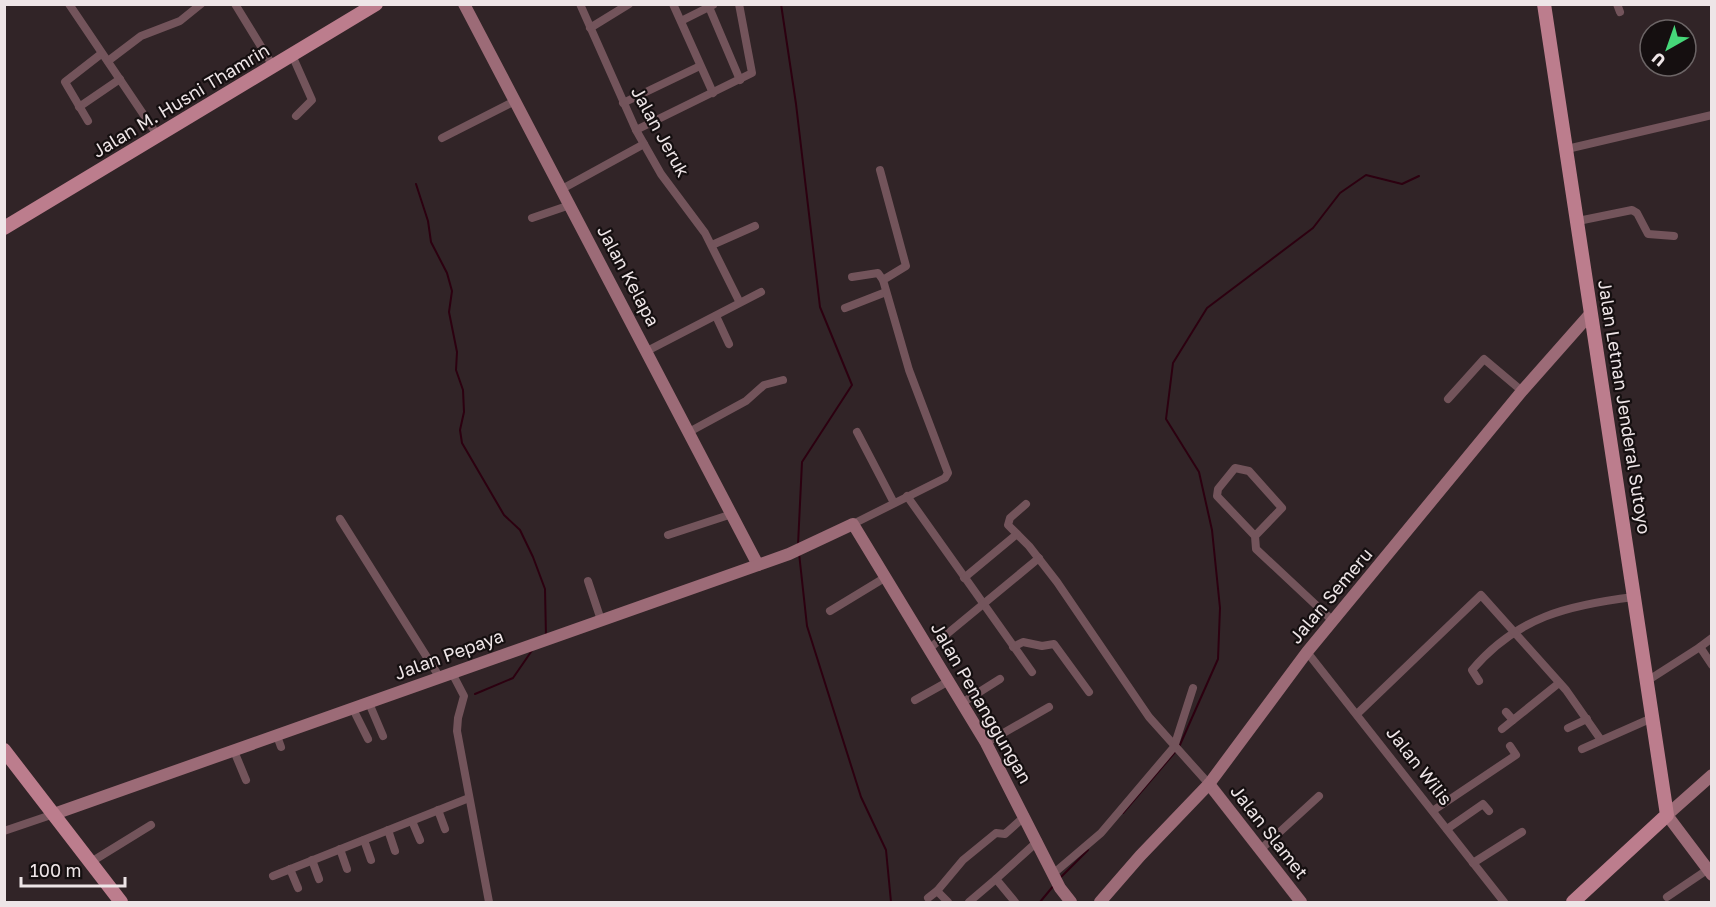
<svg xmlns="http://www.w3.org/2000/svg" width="1716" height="907" viewBox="0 0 1716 907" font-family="'Golos Text',sans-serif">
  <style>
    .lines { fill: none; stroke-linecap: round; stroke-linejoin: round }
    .stream { stroke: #2c0010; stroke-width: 2 }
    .street { stroke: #73545b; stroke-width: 8 }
    .secondary { stroke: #9c6b77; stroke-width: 12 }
    .primary { stroke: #bc7d8d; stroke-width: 14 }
    .labels { text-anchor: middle; stroke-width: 4.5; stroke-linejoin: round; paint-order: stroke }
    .street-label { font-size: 18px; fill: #eee5e7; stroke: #150f10 }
  </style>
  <rect width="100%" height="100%" fill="#312427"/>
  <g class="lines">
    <g class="stream">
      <path d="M781,4L796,104L820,307L852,385L802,462L798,545"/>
      <path d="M416,184L428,221L431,242L447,273L452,291L449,312L457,352L456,370L463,390L464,412L460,430L462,443L504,515L520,530L533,557L545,589L546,637"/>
      <path d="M799,553L807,626L861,797L886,850L891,902"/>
      <path d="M475,694L513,678L533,649"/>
      <path d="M1179,747L1218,659L1220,608L1212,530L1199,472L1166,419L1173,363L1207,308L1313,228L1340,193L1366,175L1402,184L1419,176"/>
      <path d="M1123,813L1176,751"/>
      <path d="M1060,878L1088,850"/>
      <path d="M1040,902L1055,884"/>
    </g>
    <g class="street">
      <path d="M69,4L158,136"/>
      <path d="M235,4L273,66"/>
      <path d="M580,4L636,130L661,174L705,233L739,301"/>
      <path d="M673,4L713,93"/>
      <path d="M1617,4L1620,12"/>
      <path d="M709,7L740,80"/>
      <path d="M681,21L713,5"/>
      <path d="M590,28L629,4"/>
      <path d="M292,55L312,100L296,116"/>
      <path d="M108,61L141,36L180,21L201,4"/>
      <path d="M623,103L700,66"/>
      <path d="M79,107L120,79"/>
      <path d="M88,121L65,82L101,54"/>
      <path d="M636,130L752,73L739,4"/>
      <path d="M442,138L515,101"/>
      <path d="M1567,149L1712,115"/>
      <path d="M562,189L644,144"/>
      <path d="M532,218L570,205"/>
      <path d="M1578,221L1632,210L1637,213L1648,234L1674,236"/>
      <path d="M712,245L755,226"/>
      <path d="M852,277L878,273L883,280"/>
      <path d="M845,308L886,292"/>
      <path d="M716,316L729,344"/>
      <path d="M647,351L761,292"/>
      <path d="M1448,399L1484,359L1522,391"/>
      <path d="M689,432L746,401L764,385L783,380"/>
      <path d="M857,432L894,503"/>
      <path d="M907,496L1032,672"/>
      <path d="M1026,504L1010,518L1008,525L1029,546L1057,582L1149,717L1209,784"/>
      <path d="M340,519L440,678"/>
      <path d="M853,524L945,478L948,473L909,370L883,280L906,266L880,170"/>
      <path d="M668,535L732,514"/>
      <path d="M1255,536L1217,496L1218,489L1235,468L1249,471L1282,508L1255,536L1256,549L1333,621"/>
      <path d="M964,578L1017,534"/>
      <path d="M588,581L601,620"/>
      <path d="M830,611L886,577"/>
      <path d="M1013,647L1023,642L1042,646L1054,644L1089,692"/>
      <path d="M1700,647L1712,638"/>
      <path d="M930,648L1039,558"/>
      <path d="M1307,652L1504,902"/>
      <path d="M452,673L464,696L458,718L457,731L489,902"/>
      <path d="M1479,681L1472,670C1517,617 1568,605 1634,597"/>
      <path d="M1647,681L1700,647L1712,665"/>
      <path d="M915,700L949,681"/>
      <path d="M369,703L383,736"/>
      <path d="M962,703L1000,679"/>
      <path d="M353,709L368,739"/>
      <path d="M1506,712L1513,720"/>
      <path d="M1357,714L1481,595L1566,690L1601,740"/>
      <path d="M1568,728L1587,719"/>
      <path d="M1502,729L1559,683"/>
      <path d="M277,736L281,747"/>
      <path d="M986,743L1049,707"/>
      <path d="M1582,749L1652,718"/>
      <path d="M234,751L246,780"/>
      <path d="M438,810L445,829"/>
      <path d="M1434,810L1516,755L1510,746"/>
      <path d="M412,821L420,840"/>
      <path d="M1447,829L1483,804L1489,811"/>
      <path d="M388,830L395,851"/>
      <path d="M4,831L54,814"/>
      <path d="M364,840L371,860"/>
      <path d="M340,849L347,869"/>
      <path d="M1260,850L1319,796"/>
      <path d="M312,860L319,879"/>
      <path d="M91,862L151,825"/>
      <path d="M1473,863L1522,832"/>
      <path d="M290,869L298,888"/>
      <path d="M1054,873L1101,833L1174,747L1193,688"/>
      <path d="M273,876L469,798"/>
      <path d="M937,891L963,860L996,833L1005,834L1025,816"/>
      <path d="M1667,897L1707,870"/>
      <path d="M928,898L937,891L948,902"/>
      <path d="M969,902L996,879"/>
      <path d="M1015,902L996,879L1038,841"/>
    </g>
    <g class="secondary">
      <path d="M464,4L758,565"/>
      <path d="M1712,775L1667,815L1712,875"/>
      <path d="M1209,784L1301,902"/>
      <path d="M54,814L789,554L853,524L986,743L1060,888L1071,902"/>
      <path d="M1100,902L1140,856L1209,784L1307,652L1522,391L1591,313"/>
    </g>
    <g class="primary">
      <path d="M1544,4L1667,815L1573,902"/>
      <path d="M4,228L376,4"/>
      <path d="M4,750L121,902"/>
    </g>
  </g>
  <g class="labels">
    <g class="street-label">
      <text transform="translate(181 101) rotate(-31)" y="6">Jalan M. Husni Thamrin</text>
      <text transform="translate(660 132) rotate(61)" y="6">Jalan Jeruk</text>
      <text transform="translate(628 276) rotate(62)" y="6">Jalan Kelapa</text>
      <text transform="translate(1624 407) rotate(81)" y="6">Jalan Letnan Jenderal Sutoyo</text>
      <text transform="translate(1331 596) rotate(-50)" y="6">Jalan Semeru</text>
      <text transform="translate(449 655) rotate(-20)" y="6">Jalan Pepaya</text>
      <text transform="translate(981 703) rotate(60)" y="6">Jalan Penanggungan</text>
      <text transform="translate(1419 766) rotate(52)" y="6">Jalan Wilis</text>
      <text transform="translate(1269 832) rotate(52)" y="6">Jalan Slamet</text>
    </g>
  </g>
  <rect width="1716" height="907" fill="none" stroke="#eee5e7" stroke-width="12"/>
  <g transform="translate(1668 48) rotate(220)"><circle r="28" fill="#150f10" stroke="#6c6566" stroke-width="1.5"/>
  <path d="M0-4.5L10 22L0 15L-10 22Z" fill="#46d779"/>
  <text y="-9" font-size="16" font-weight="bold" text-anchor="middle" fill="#eee5e7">U</text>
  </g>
  <path d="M21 877v9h104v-9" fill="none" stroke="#eee5e7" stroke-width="3"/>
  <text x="30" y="877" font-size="18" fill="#eee5e7" stroke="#150f10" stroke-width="4.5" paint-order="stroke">100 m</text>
</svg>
